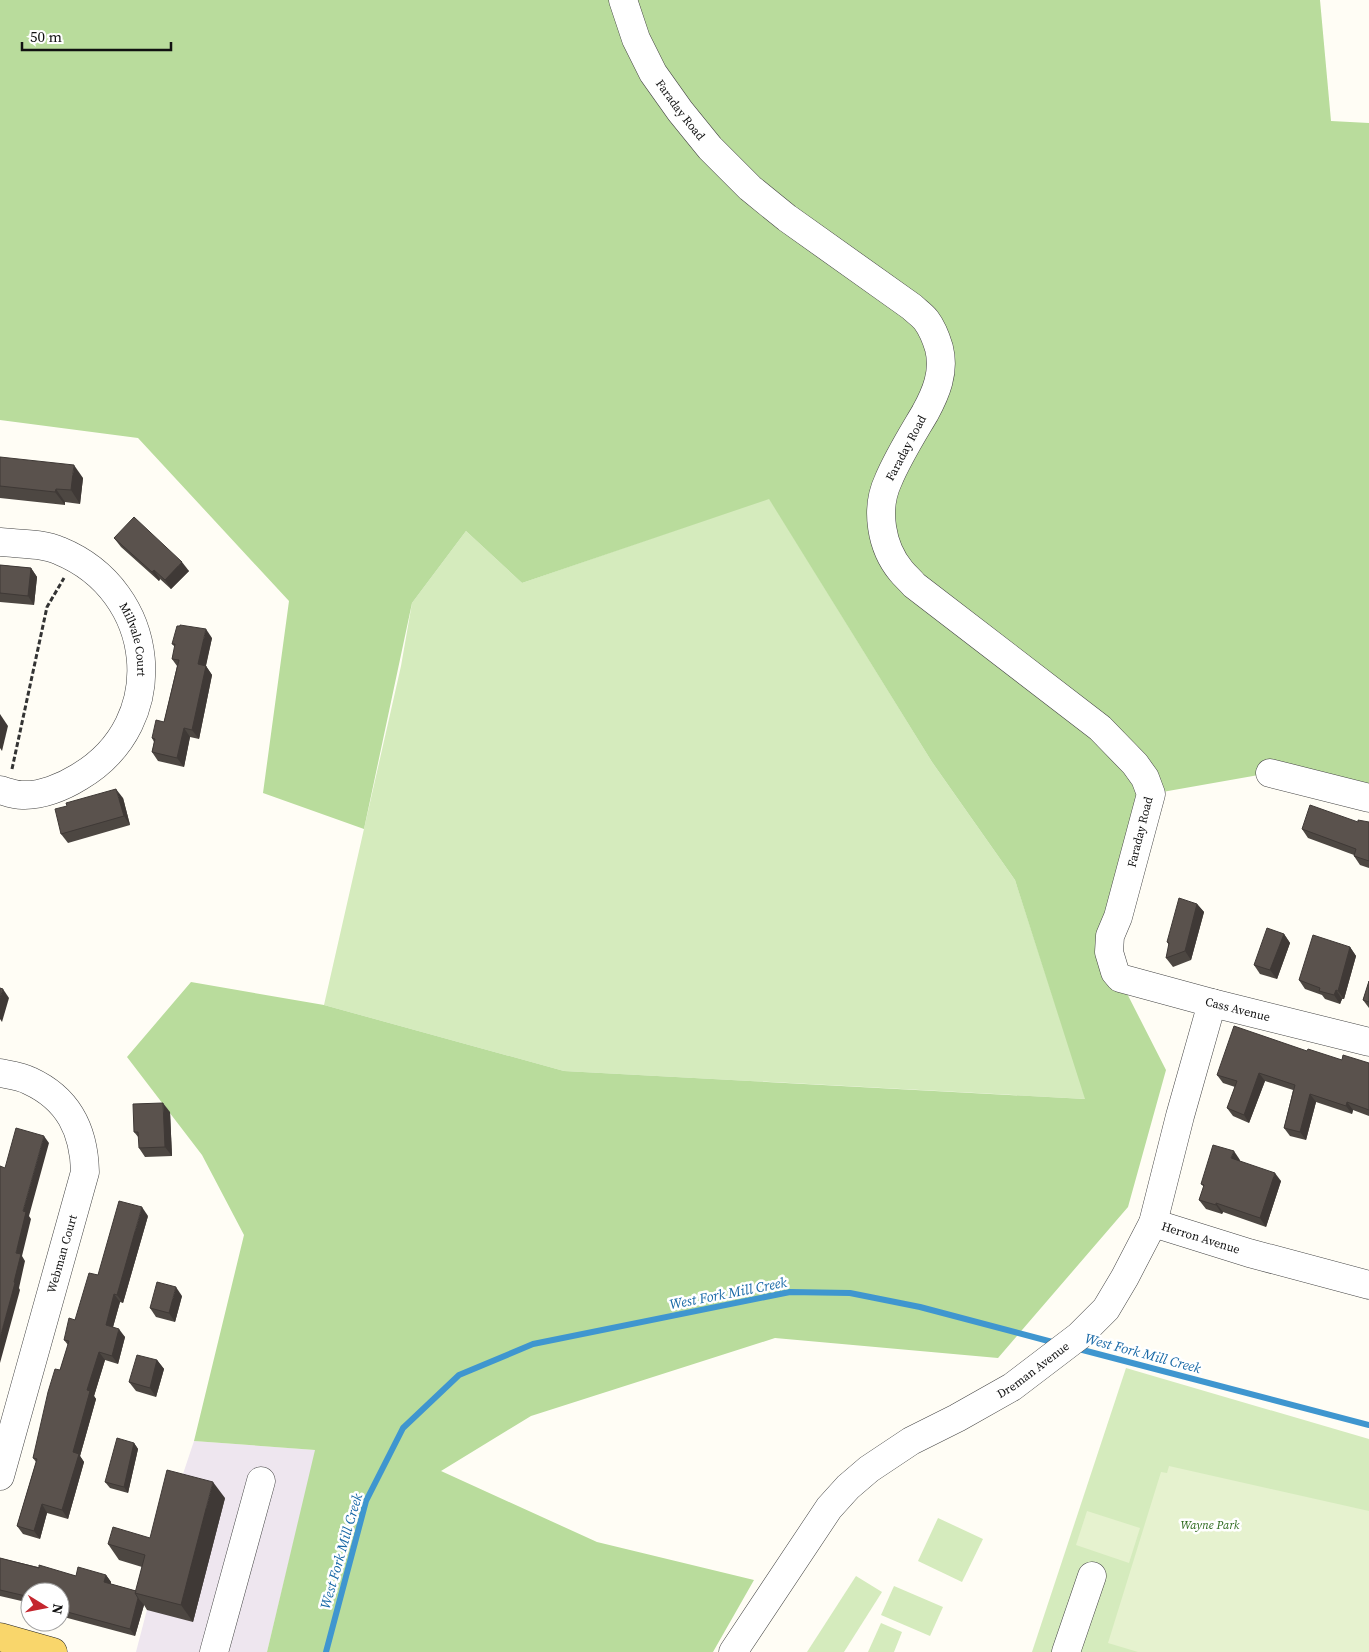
<svg xmlns="http://www.w3.org/2000/svg" width="1369" height="1652" viewBox="0 0 1369 1652" font-family="'Source Serif 4',serif">
  <style>
    .industrial { fill: #eee6ef }
    .green { fill: #d5ebbd }
    .forest { fill: #b9dc9c }
    .pitch { fill: #e6f2cf }
    .lines { fill: none; stroke-linecap: round; stroke-linejoin: round }
    .stream { stroke: #3f96cf; stroke-width: 6 }
    .minor-casing { stroke: #444; stroke-width: 29 }
    .major-casing { stroke: #222; stroke-width: 29 }
    .path { stroke: #333; stroke-width: 3; stroke-dasharray: 5 2.5; stroke-linecap: butt }
    .minor { stroke: #fff; stroke-width: 28 }
    .major { stroke: #f9d66b; stroke-width: 28 }
    .wall { fill: #4d4742 }
    .shaded-wall { fill: #3f3936 }
    .building { fill: #5a524d; stroke: #3f3936 }
    .labels { text-anchor: middle; stroke-width: 5; stroke-linejoin: round; paint-order: stroke }
    .street-label { font-size: 12px; fill: #111; stroke: #fff }
    .park-label { font-size: 12px; font-style: italic; fill: #2f6b1f; stroke: #fff }
    .water-label { font-size: 14px; font-style: italic; fill: #1768a6; stroke: #fff }
  </style>
  <rect width="100%" height="100%" fill="#fffdf5"/>
  <path class="industrial" d="M194,1441L316,1450L267,1652H136L179,1486Z"/>
  <g class="green">
    <path d="M769,498L932,762L1015,880L1086,1099L564,1071L324,1005L401,666L412,603L466,531L522,583Z"/>
    <path d="M1126,1368L1369,1439V1652H1032Z"/>
    <path d="M938,1518L983,1539L962,1582L918,1561Z"/>
    <path d="M856,1576L882,1592L844,1652H807Z"/>
    <path d="M894,1586L943,1607L930,1636L881,1615Z"/>
    <path d="M881,1623L902,1632L894,1652H868Z"/>
  </g>
  <path class="forest" d="M0,0H1320L1331,121L1369,123V798L1270,773L1151,794L1113,966L1166,1070L1128,1207L998,1358L775,1338L531,1416L441,1471L597,1542L754,1580L713,1652H267L315,1450L194,1441L244,1235L202,1155L127,1057L191,982L324,1005L564,1071L1085,1099L1015,880L932,762L769,499L522,583L466,531L412,603L364,829L263,793L289,601L138,438L0,420Z"/>
  <g class="pitch">
    <path d="M1169,1466L1369,1511V1652H1138L1108,1643L1161,1472L1167,1473Z"/>
    <path d="M1087,1511L1140,1528L1129,1563L1076,1545Z"/>
  </g>
  <g class="lines">
    <g class="stream">
      <path d="M1075,1348L1369,1425"/>
      <path d="M326,1652L366,1501L403,1428L459,1375L533,1344L790,1292L850,1293L920,1307L1056,1343"/>
    </g>
    <defs>
      <g id="minor">
        <path id="s1" d="M623,0L636,39L653,73L680,111L710,148L750,188L787,218L912,307C916,311 922,315 926,320C932,328 936,338 939,348C945,372 936,393 925,413C912,435 898,457 888,481C875,509 881,547 901,571C905,576 910,580 914,585L1100,728L1135,764L1145,778L1151,794L1118,917L1110,936L1109,952L1115,972L1120,978L1212,1003L1369,1042"/>
        <path id="s2" d="M0,542C19,544 42,543 60,551C157,591 172,722 79,777C63,787 41,796 22,795C15,795 7,792 0,790"/>
        <path d="M1270,773L1369,798"/>
        <path d="M0,1073C10,1075 21,1076 30,1081C69,1099 84,1131 85,1172L0,1476"/>
        <path id="s3" d="M1153,1223L1249,1253L1369,1285"/>
        <path d="M214,1652L261,1481"/>
        <path id="s4" d="M733,1652L829,1508L848,1487L869,1469L911,1441L957,1418L1012,1387L1079,1336L1106,1309L1125,1277L1153,1223L1180,1116L1212,1003"/>
        <path d="M1066,1652L1092,1576"/>
      </g>
      <path id="major" d="M0,1637L53,1652"/>
    </defs>
    <use href="#minor" class="minor-casing"/>
    <use href="#major" class="major-casing"/>
    <path class="path" d="M12,769L47,607L64,578"/>
    <use href="#minor" class="minor"/>
    <use href="#major" class="major"/>
  </g>
  <g class="wall">
    <path d="M0,457L83,478L80,504L65,502V505L0,498Z"/>
    <path d="M114,538L189,571L171,589L160,579L159,581L121,547Z"/>
    <path d="M0,565L31,568L37,577L34,605L0,602Z"/>
    <path d="M212,638L206,666L212,675L199,739L190,737L184,767L158,761L152,752L154,742L152,738L164,722L177,666L172,659L175,647L172,644Z"/>
    <path d="M123,798L130,825L68,843L61,834L67,806Z"/>
    <path d="M1358,822H1369V868L1360,865L1354,856V855L1308,838L1302,829Z"/>
    <path d="M1197,904L1204,912L1191,960L1173,967L1166,958L1169,945L1167,942Z"/>
    <path d="M1284,934L1290,943L1277,979L1260,974L1254,965Z"/>
    <path d="M1350,947L1356,956L1344,999H1342L1340,1004L1325,999L1322,995L1305,989L1299,980Z"/>
    <path d="M1369,981V1008L1363,1000Z"/>
    <path d="M1307,1051L1342,1060L1369,1063V1116L1353,1110L1352,1114L1316,1102L1306,1140L1290,1136L1284,1128L1293,1090L1265,1081L1249,1123L1233,1116L1227,1108L1235,1087L1223,1083L1217,1075Z"/>
    <path d="M170,1112L172,1156L145,1157L139,1148V1138L134,1132Z"/>
    <path d="M1240,1160V1161L1281,1181L1266,1227L1223,1212L1222,1214L1206,1209L1199,1200L1204,1187L1201,1184Z"/>
    <path d="M148,1216L123,1303L120,1302L113,1327L125,1337L118,1364L105,1360L94,1396L96,1399L80,1456L84,1462L68,1519L47,1513L40,1539L23,1534L17,1526L36,1462L33,1458L68,1345L64,1340L75,1320L98,1275Z"/>
    <path d="M182,1296L175,1322L156,1317L150,1308Z"/>
    <path d="M157,1360L164,1369L156,1397L136,1391L129,1382Z"/>
    <path d="M134,1443L138,1449L128,1493L110,1488L105,1482Z"/>
    <path d="M225,1498L193,1622L147,1610L144,1605L135,1636L60,1616V1592H30V1603L0,1596V1558L76,1576L106,1575L111,1582V1584L136,1591L142,1567L119,1560L108,1544L150,1538Z"/>
  </g>
  <g class="shaded-wall">
    <path d="M74,465L83,478L80,504L71,490Z"/>
    <path d="M56,489L65,502V505L55,492Z"/>
    <path d="M182,562L189,571L171,589L165,580Z"/>
    <path d="M31,568L37,577L34,605L28,596Z"/>
    <path d="M154,570L160,579L159,581L152,572Z"/>
    <path d="M206,629L212,638L204,673L198,664Z"/>
    <path d="M206,666L212,675L199,739L192,730Z"/>
    <path d="M0,714L8,726L2,751L0,748Z"/>
    <path d="M184,728L190,737L184,767L177,758Z"/>
    <path d="M116,789L123,798L130,825L124,816Z"/>
    <path d="M1197,904L1204,912L1191,960L1185,951Z"/>
    <path d="M1284,934L1290,943L1277,979L1270,970Z"/>
    <path d="M1350,947L1356,956L1344,999L1338,991Z"/>
    <path d="M3,989L9,998L2,1022L0,1019V998Z"/>
    <path d="M1336,990L1342,999L1340,1004L1334,995Z"/>
    <path d="M1259,1073L1265,1081L1249,1123L1244,1115Z"/>
    <path d="M1310,1094L1316,1102L1306,1140L1300,1132Z"/>
    <path d="M1347,1102L1353,1110L1352,1114L1346,1106Z"/>
    <path d="M163,1103L170,1112L172,1156L165,1147Z"/>
    <path d="M44,1136L49,1143L29,1216L31,1219L22,1256L25,1261L19,1288L20,1290L0,1363V1338L14,1282L16,1253L23,1211Z"/>
    <path d="M1234,1151L1240,1160L1238,1167L1231,1158Z"/>
    <path d="M1275,1173L1281,1181L1266,1227L1260,1218Z"/>
    <path d="M1216,1203L1223,1212L1222,1214L1216,1205Z"/>
    <path d="M142,1207L148,1216L123,1303L117,1295Z"/>
    <path d="M176,1287L182,1296L175,1322L169,1313Z"/>
    <path d="M114,1294L120,1302L111,1334L106,1325Z"/>
    <path d="M119,1329L125,1337L118,1364L112,1356Z"/>
    <path d="M99,1352L105,1360L94,1396L96,1399L80,1456L84,1462L68,1519L62,1510L73,1452L87,1390Z"/>
    <path d="M157,1360L164,1369L156,1397L150,1388Z"/>
    <path d="M134,1443L138,1449L128,1493L124,1487Z"/>
    <path d="M213,1482L225,1498L193,1622L181,1605Z"/>
    <path d="M42,1504L47,1513L40,1539L34,1531Z"/>
    <path d="M106,1575L111,1582L109,1590L104,1582Z"/>
    <path d="M138,1598L144,1605L135,1636L130,1629Z"/>
  </g>
  <g class="building">
    <path d="M0,457L74,465L71,490L56,489L55,492L0,486Z"/>
    <path d="M134,517L182,562L165,580L154,570L152,572L114,538Z"/>
    <path d="M0,565L31,568L28,596L0,593Z"/>
    <path d="M180,625L206,629L198,664L206,666L192,730L184,728L177,758L152,752L155,739L152,738L156,720L164,722L179,660L172,659L175,644H172L177,626H180Z"/>
    <path d="M116,789L124,816L61,834L55,809L67,806L66,803Z"/>
    <path d="M1310,805L1358,822V820L1369,822V861L1354,856L1356,849L1302,829Z"/>
    <path d="M1179,898L1197,904L1185,951L1166,958L1169,943L1167,942Z"/>
    <path d="M1267,928L1284,934L1270,970L1254,965Z"/>
    <path d="M1313,935L1350,947L1338,991L1336,990L1334,995L1319,991L1320,988L1299,980Z"/>
    <path d="M1369,981V1002L1363,1000Z"/>
    <path d="M0,988L3,989L0,998Z"/>
    <path d="M1234,1026L1307,1051L1308,1049L1342,1060L1343,1055L1369,1063V1110L1347,1102L1346,1106L1310,1094L1300,1132L1284,1128L1295,1085L1259,1073L1244,1115L1227,1108L1237,1081L1217,1075Z"/>
    <path d="M163,1103L165,1147L139,1148L138,1132H134L133,1104Z"/>
    <path d="M16,1128L44,1136L23,1211L26,1212L16,1253L21,1254L14,1282L15,1283L0,1338V1166L5,1168Z"/>
    <path d="M1213,1145L1234,1151L1231,1158L1275,1173L1260,1218L1216,1203V1205L1199,1200L1204,1185L1201,1184Z"/>
    <path d="M119,1201L142,1207L117,1295L114,1294L106,1325L119,1329L112,1356L99,1352L87,1390L90,1391L73,1452L79,1454L62,1510L42,1504L34,1531L17,1526L37,1459L33,1458L48,1392L55,1369L60,1370L69,1341L64,1340L69,1318L75,1320L89,1273L98,1275Z"/>
    <path d="M157,1282L176,1287L169,1313L150,1308Z"/>
    <path d="M137,1355L157,1360L150,1388L129,1382Z"/>
    <path d="M117,1438L134,1443L124,1487L105,1482Z"/>
    <path d="M167,1470L213,1482L181,1605L135,1593L145,1555L108,1544L113,1527L150,1538Z"/>
    <path d="M0,1558L39,1568V1565L76,1576L78,1567L106,1575L104,1582L136,1591L135,1593L138,1598L130,1629L60,1610V1592H30V1597L0,1590Z"/>
  </g>
  <g class="labels">
    <g class="street-label">
      <text dy="4" stroke="none"><textPath href="#s1" startOffset="125">Faraday Road</textPath></text>
      <text transform="translate(906 448) rotate(-62)" y="4">Faraday Road</text>
      <text dy="4" stroke="none"><textPath href="#s2" startOffset="182">Millvale Court</textPath></text>
      <text transform="translate(1140 832) rotate(-76)" y="4">Faraday Road</text>
      <text dy="4" stroke="none"><textPath href="#s1" startOffset="1375">Cass Avenue</textPath></text>
      <text dy="4" stroke="none"><textPath href="#s3" startOffset="50">Herron Avenue</textPath></text>
      <text transform="translate(62 1254) rotate(-74)" y="4">Webman Court</text>
      <text dy="4" stroke="none"><textPath href="#s4" startOffset="421">Dreman Avenue</textPath></text>
    </g>
    <g class="park-label">
      <text x="1210" y="1529">Wayne Park</text>
    </g>
    <g class="water-label">
      <text transform="translate(728 1293) rotate(-11)" y="5">West Fork Mill Creek</text>
      <text transform="translate(1143 1353) rotate(15)" y="5">West Fork Mill Creek</text>
      <text transform="translate(341 1551) rotate(-74)" y="5">West Fork Mill Creek</text>
    </g>
  </g>
  <g transform="translate(45 1607) rotate(100)"><circle r="24" fill="#ffffff" stroke="#a0a0a0"/>
  <path d="M0-4L9 19L0 12L-9 19Z" fill="#c4262e"/>
  <text y="-8" font-size="14" font-weight="bold" text-anchor="middle" fill="#111111">N</text>
  </g>
  <path d="M22 42v8h149v-8" fill="none" stroke="#111111" stroke-width="2.5"/>
  <text x="30" y="42" font-size="15" fill="#111111" stroke="#ffffff" stroke-width="4" paint-order="stroke">50 m</text>
</svg>
